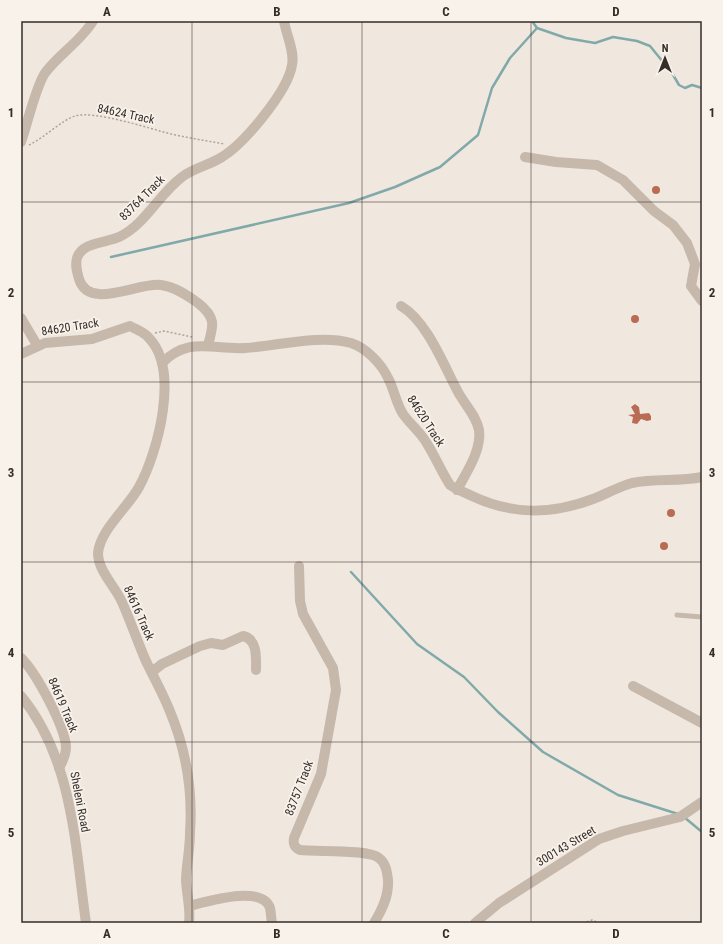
<svg xmlns="http://www.w3.org/2000/svg" width="723" height="944" viewBox="0 0 723 944" font-family="'Roboto Condensed',sans-serif">
  <style>
    .lines { fill: none; stroke-linecap: round; stroke-linejoin: round }
    .stream { stroke: #81a9aa; stroke-width: 2.5 }
    .building { fill: #b96b54 }
    .path { stroke: #b3a296; stroke-width: 1.5; stroke-dasharray: 2 2; stroke-linecap: butt }
    .service { stroke: #c7b8ac; stroke-width: 5 }
    .minor { stroke: #c7b8ac; stroke-width: 10 }
    .tertiary { stroke: #c7b8ac; stroke-width: 10 }
    .grid { fill: none; stroke: #362d2a; stroke-width: 1; stroke-opacity: 0.55 }
    .labels { text-anchor: middle; stroke-width: 3.5; stroke-linejoin: round; paint-order: stroke }
    .street-label { font-size: 12px; fill: #362d2a; stroke: #f8f2eb }
    .neatline { fill: none; stroke: #362d2a; stroke-width: 1.5 }
    .grid-label { font-size: 13px; text-anchor: middle; font-weight: bold; fill: #362d2a }
  </style>
  <rect width="100%" height="100%" fill="#f0e8df"/>
  <g class="lines">
    <g class="stream">
      <path d="M532,21L537,28L566,38L595,43L613,37L637,41L650,46L672,73L679,85L685,88L692,85L702,88"/>
      <path d="M111,257L349,203L395,187L440,167L478,135L492,88L510,58L537,28"/>
      <path d="M351,572L417,644L464,677L498,712L543,752L618,795L678,814"/>
      <path d="M684,817L702,832"/>
    </g>
  </g>
  <g class="building">
    <circle cx="656" cy="190" r="4"/>
    <circle cx="635" cy="319" r="4"/>
    <path d="M635,404L639,407L640,414L649,413L651,416V420L647,421L641,419L637,424L632,423L633,417L628,415L635,414L631,407Z"/>
    <circle cx="671" cy="513" r="4"/>
    <circle cx="664" cy="546" r="4"/>
  </g>
  <g class="lines">
    <g class="path">
      <path d="M29,145C44,138 62,120 75,116C94,110 151,129 171,134C189,138 207,141 225,144"/>
      <path d="M155,333L164,331L192,337"/>
      <path d="M583,923L592,920L599,923"/>
    </g>
    <path class="service" d="M677,615L702,617"/>
    <g class="minor">
      <path d="M21,142C27,125 36,86 45,73C59,54 81,41 93,21"/>
      <path d="M525,157L556,162L597,165L623,180L654,211L673,225L687,243L695,264L691,286L702,301"/>
      <path d="M401,306C427,321 444,366 458,392C465,405 476,415 479,430C482,450 466,473 457,490"/>
      <path d="M21,318L37,345"/>
      <path d="M208,345C214,325 216,317 198,303C187,295 175,287 161,285C137,282 89,311 79,279C77,272 75,265 77,258C82,242 106,243 119,237C145,225 159,194 182,177C193,168 210,165 222,157C244,144 288,91 292,65C295,52 286,34 284,21"/>
      <path d="M21,354L45,343L92,339L130,326C137,330 144,332 149,338C180,370 158,452 139,487C129,506 100,530 98,553C98,571 115,586 122,602C130,620 137,640 145,659C153,676 162,692 169,709C186,749 193,789 190,832C190,848 187,862 186,878C186,893 191,908 189,923"/>
      <path d="M162,363C189,336 212,350 245,348C277,346 319,334 351,343C366,348 381,363 388,378C394,389 396,403 403,414C410,424 420,432 426,442C435,456 441,471 450,485C457,490 464,492 472,496C512,515 551,515 593,499C606,494 618,487 632,483C655,478 679,482 702,477"/>
      <path d="M299,566L300,601L303,614L333,668L336,690L321,774L294,838C293,844 294,847 300,850C318,852 369,849 379,858C386,863 387,872 388,880C389,896 382,910 374,923"/>
      <path d="M21,658C36,672 65,727 66,747C66,755 63,761 59,768"/>
      <path d="M152,672L162,664L200,646L211,643L223,645L243,636C258,639 256,659 256,670"/>
      <path d="M633,686L702,723"/>
      <path d="M189,906C206,902 262,884 270,908C271,912 271,918 272,923"/>
      <path d="M475,923L499,903L599,839L623,831L680,817L702,802"/>
    </g>
    <path class="tertiary" d="M21,696C73,759 75,846 86,923"/>
  </g>
  <path class="grid" d="M192,21V923M362,21V923M531,21V923M21,202H702M21,382H702M21,562H702M21,742H702"/>
  <g class="labels">
    <g class="street-label">
      <text transform="translate(126 114) rotate(12)" y="4">84624 Track</text>
      <text transform="translate(142 198) rotate(-45)" y="4">83764 Track</text>
      <text transform="translate(70 327) rotate(-9)" y="4">84620 Track</text>
      <text transform="translate(426 421) rotate(57)" y="4">84620 Track</text>
      <text transform="translate(139 613) rotate(66)" y="4">84616 Track</text>
      <text transform="translate(63 705) rotate(67)" y="4">84619 Track</text>
      <text transform="translate(299 788) rotate(-69)" y="4">83757 Track</text>
      <text transform="translate(80 802) rotate(79)" y="4">Sheleni Road</text>
      <text transform="translate(566 846) rotate(-31)" y="4">300143 Street</text>
    </g>
  </g>
  <rect width="723" height="944" fill="none" stroke="#f8f2eb" stroke-width="44"/>
  <g transform="translate(665 58)" stroke="#f8f2eb" stroke-width="3" paint-order="stroke">
  <path d="M0-3L7 15L0 10L-7 15Z" fill="#362d2a"/>
  <text y="-6" font-size="11" font-weight="bold" text-anchor="middle" fill="#362d2a">N</text>
  </g>
  <rect x="22" y="22" width="679" height="900" class="neatline"/>
  <g class="grid-label">
    <text x="107" y="16">A</text>
    <text x="277" y="16">B</text>
    <text x="446" y="16">C</text>
    <text x="616" y="16">D</text>
    <text x="11" y="117">1</text>
    <text x="712" y="117">1</text>
    <text x="11" y="297">2</text>
    <text x="712" y="297">2</text>
    <text x="11" y="477">3</text>
    <text x="712" y="477">3</text>
    <text x="11" y="657">4</text>
    <text x="712" y="657">4</text>
    <text x="11" y="837">5</text>
    <text x="712" y="837">5</text>
    <text x="107" y="938">A</text>
    <text x="277" y="938">B</text>
    <text x="446" y="938">C</text>
    <text x="616" y="938">D</text>
  </g>
</svg>
